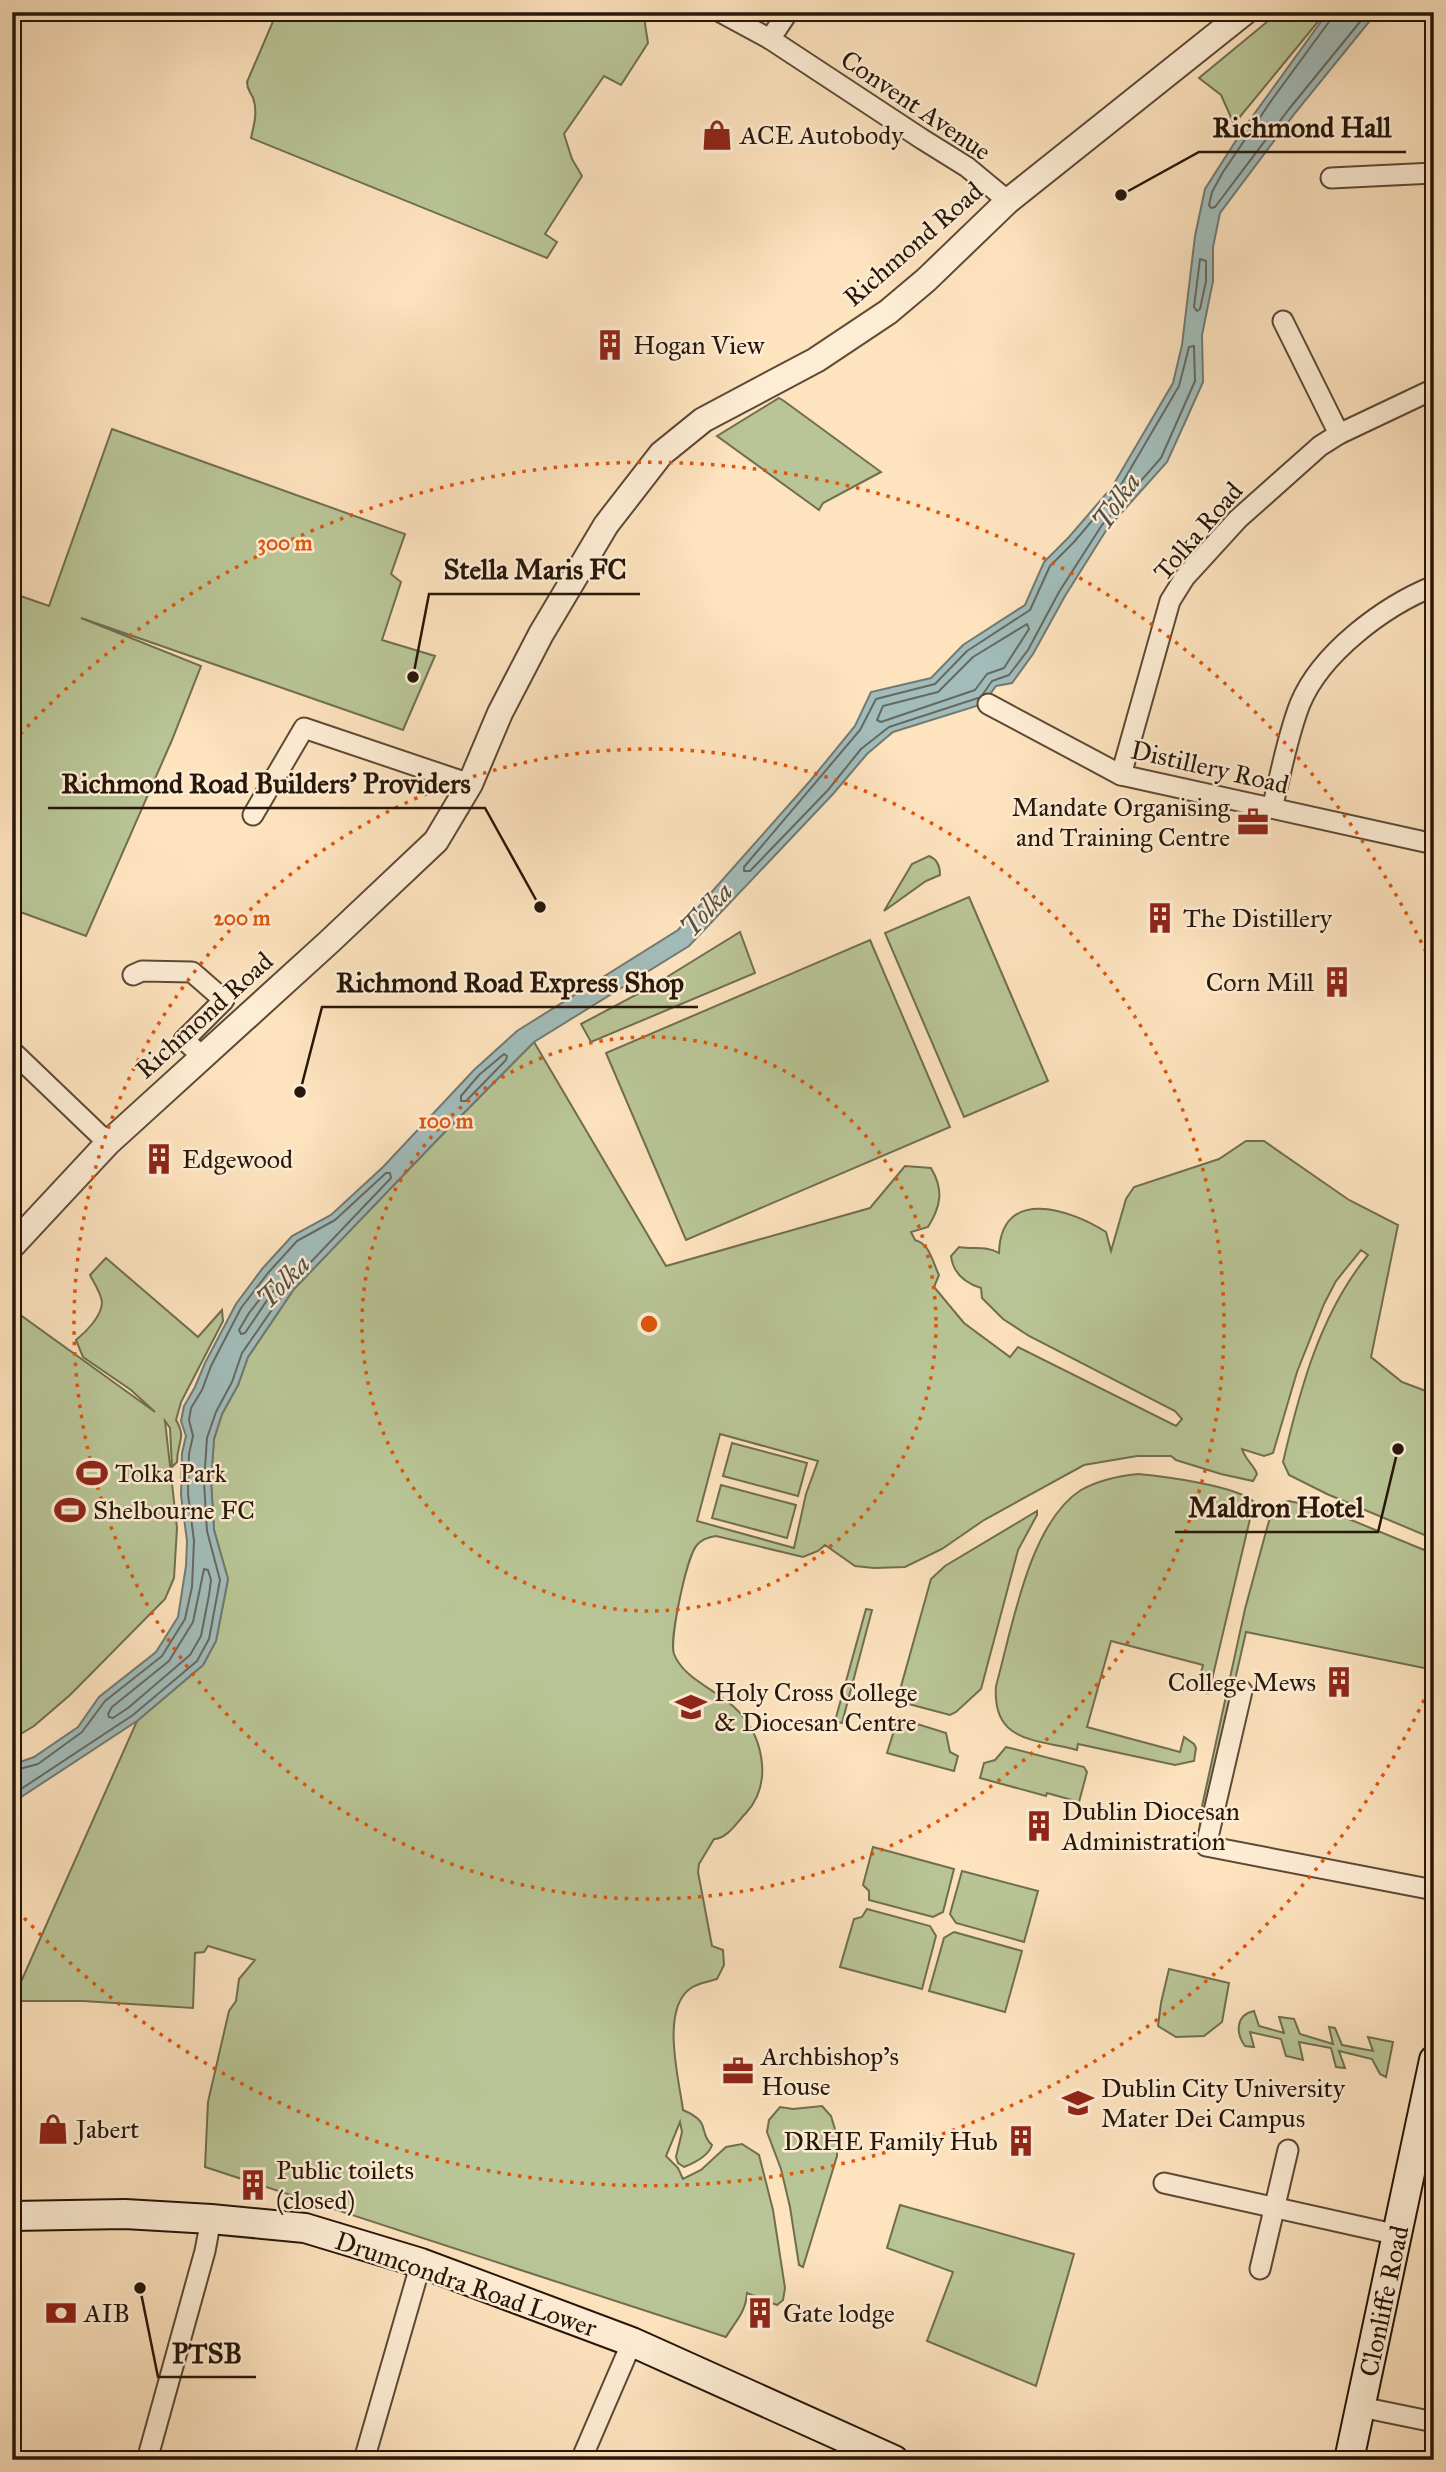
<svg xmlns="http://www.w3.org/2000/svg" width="1446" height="2472" viewBox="0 0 1446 2472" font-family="'IM FELL Great Primer',serif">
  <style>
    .green { fill: #b9c596; stroke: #706e50; stroke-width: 2; fill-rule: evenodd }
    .water { fill: #a2bcba; stroke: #717a73; stroke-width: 2 }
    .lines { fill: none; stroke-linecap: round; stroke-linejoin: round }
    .shore { stroke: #646962; stroke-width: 2 }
    .minor-casing { stroke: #5c4936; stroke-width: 23 }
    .tertiary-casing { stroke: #5c4936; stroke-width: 28 }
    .secondary-casing { stroke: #271609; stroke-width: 32 }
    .minor { stroke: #feedd5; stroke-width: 19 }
    .tertiary { stroke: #feedd5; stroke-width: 24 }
    .secondary { stroke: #feedd5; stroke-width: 28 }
    .ring { fill: none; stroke: #de560c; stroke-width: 3.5; stroke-dasharray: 3.5 7 }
    .labels { text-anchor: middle; stroke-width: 5; stroke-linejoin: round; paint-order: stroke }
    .street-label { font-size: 26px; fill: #271609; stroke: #feedd5 }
    .poi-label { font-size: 26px; fill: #271609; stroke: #feedd5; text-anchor: start }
    .water-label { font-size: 28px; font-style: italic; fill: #525047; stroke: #feedd5 }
    .centre { fill: #de560c; stroke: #feedd5; stroke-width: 3.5 }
    .ring-label { font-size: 21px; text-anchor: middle; font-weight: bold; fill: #de560c; stroke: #feedd5; stroke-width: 5; stroke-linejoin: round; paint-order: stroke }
    .leader { fill: none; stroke: #271609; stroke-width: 2.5 }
    .callout-dot { fill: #271609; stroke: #feedd5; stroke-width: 2.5 }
    .callout-label { font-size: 28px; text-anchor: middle; font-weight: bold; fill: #271609; stroke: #feedd5; stroke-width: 5; stroke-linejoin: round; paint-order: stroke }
  </style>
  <rect width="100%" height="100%" fill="#fde3be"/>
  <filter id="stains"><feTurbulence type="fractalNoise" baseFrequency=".00286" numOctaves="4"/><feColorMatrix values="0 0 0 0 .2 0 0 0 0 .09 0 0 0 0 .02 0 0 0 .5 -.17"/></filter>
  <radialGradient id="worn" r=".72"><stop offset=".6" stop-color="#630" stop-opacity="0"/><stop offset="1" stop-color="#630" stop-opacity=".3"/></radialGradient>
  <g class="green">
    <path d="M277,12H647L645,24L648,43L621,85L604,76L564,134L572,159L582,176L545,234L557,242L547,258L251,138C254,125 258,111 253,98C250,91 247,90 247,82Z"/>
    <path d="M1279,12H1326L1234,124L1221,95L1199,78Z"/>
    <path d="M779,398L784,401L881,472L823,503L819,510L717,436Z"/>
    <path d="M112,429L405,534L391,574L401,582L382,640L435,656L403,730L81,618L201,666L172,740L86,936L12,909V593L49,606Z"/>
    <path d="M929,856C937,859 940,866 940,875L926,881L884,911L912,864Z"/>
    <path d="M969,897L1048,1081L964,1117L885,933Z"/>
    <path d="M740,932L755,973L591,1042L581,1024L649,988Z"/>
    <path d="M870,940L950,1127L686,1240L606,1053Z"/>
    <path d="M534,1042L666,1266L870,1208L905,1166L931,1168C944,1190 941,1206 928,1227L911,1232L915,1240C930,1244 932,1261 939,1275L934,1287L964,1323L1010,1357L1018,1347L1176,1426L1182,1419L1175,1411L1029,1336L1003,1319L982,1298L981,1288C965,1283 953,1273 951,1256L959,1247C973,1250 986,1245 999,1253C1001,1186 1070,1209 1106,1232L1111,1251L1126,1199L1134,1187L1219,1159L1246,1141H1264L1349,1200L1398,1225L1371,1357L1402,1382L1434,1394V1539L1327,1494L1289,1475L1283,1462C1300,1389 1320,1314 1368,1255L1361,1250L1336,1281L1324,1304L1297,1372L1273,1453L1264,1456L1242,1449C1246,1461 1254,1465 1257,1474L1253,1481L1221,1474L1176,1460L1171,1456H1137L1084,1465L984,1520L942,1549L905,1567L874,1568L855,1566L825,1545L818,1551L803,1557L716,1536C709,1537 702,1539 697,1545C687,1555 669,1640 674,1654C684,1679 715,1689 734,1707C763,1734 774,1782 746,1813C737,1822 727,1839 714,1839L699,1864L698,1872L712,1946L723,1950L724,1965L717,1979C708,1982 698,1983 691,1988C660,2009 679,2079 683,2110C713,2123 697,2131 712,2145C709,2155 694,2163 684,2167L678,2163L676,2157L682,2132L680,2122L666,2156L678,2168L683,2179L701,2170L726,2147L742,2144L759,2155L773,2210L785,2288L783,2300L777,2305L747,2293C746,2312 735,2322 726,2337L205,2167L208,2102L229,2011L236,2001L239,1979L255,1960L208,1946L204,1952L195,1953L193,2008L83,2001H20V1984L137,1721L203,1665L216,1641L228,1579L214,1530L211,1481L214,1439L222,1414L238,1385L248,1357L294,1289L437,1140ZM720,1434L818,1461L806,1494L794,1548L697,1521Z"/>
    <path d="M106,1258L198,1337L222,1310L223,1321L181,1402L176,1420C187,1439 177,1441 177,1462L172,1467L170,1428L165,1421L177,1528L174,1578L165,1599L70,1695L34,1726L12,1739V1309L155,1412L131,1390L83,1357L76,1340C86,1332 102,1316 102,1302C101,1293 94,1283 90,1275Z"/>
    <path d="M732,1443L807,1463L798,1496L723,1476Z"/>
    <path d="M1138,1474C1162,1476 1238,1486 1254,1502L1209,1692L1207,1693L1198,1685L1203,1665L1111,1641L1087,1727L1180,1752L1184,1737L1194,1744L1196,1748L1194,1761L1175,1765L1078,1744L1077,1750C1034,1739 992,1742 996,1686C1012,1629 1029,1523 1081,1490C1099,1480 1118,1476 1138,1474Z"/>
    <path d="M721,1485L796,1505L787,1538L712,1518Z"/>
    <path d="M1289,1501L1322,1508L1434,1554V1670L1246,1632L1199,1837L1201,1811L1245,1609L1267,1528L1272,1511L1281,1503Z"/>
    <path d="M1037,1511V1515L1018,1550L981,1689L956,1712L950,1715L905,1703L899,1695L900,1690L931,1579L945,1566Z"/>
    <path d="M866,1609L872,1610L842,1723L835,1721Z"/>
    <path d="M898,1718L946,1733L950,1752L958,1756L954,1771L887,1753Z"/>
    <path d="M1006,1747L1084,1767L1087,1772L1079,1802L1047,1793L1046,1796L980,1778L984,1763L995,1760Z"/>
    <path d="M873,1847L954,1869L943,1912L933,1917L869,1900V1891L863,1885Z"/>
    <path d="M962,1871L1038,1891L1024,1942L956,1923L950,1914Z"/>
    <path d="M867,1909L930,1926L936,1936L922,1989L840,1967L854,1919L862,1917Z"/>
    <path d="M954,1932L1022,1951L1005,2012L929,1991L944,1938Z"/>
    <path d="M1169,1969L1229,1983L1222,2022L1204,2036L1176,2037L1158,2026L1161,2003Z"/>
    <path d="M1254,2011L1259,2026L1284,2033L1279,2017L1294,2019L1300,2034L1333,2044L1329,2027L1335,2028L1342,2045L1373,2051L1368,2037L1393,2042L1386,2077L1380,2074L1372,2059L1339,2051L1345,2068L1336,2067L1331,2048L1299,2042L1303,2060L1286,2056L1281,2039L1250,2032L1254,2047L1245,2046C1236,2034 1235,2015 1254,2011Z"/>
    <path d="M822,2106L831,2116L837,2136V2156L803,2267L799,2265L790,2207L781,2169L767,2132L769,2120L780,2107L793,2109Z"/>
    <path d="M900,2205L1074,2254L1036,2386L927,2341L953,2272L887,2248Z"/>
  </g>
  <path class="water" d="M1328,12H1377L1295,113L1220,213L1213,247V281L1202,335L1203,382L1186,420L1167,462L1107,529L1065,596L1033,654L1012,683L996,686L983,704L893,732L867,754L833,794L689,946L534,1042L437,1140L294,1289L248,1357L238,1385L222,1414L214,1439L211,1481L214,1530L228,1579L216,1641L203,1665L137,1721L12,1803V1765L34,1757L78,1727L99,1697L156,1652L178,1617L186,1566L187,1541L181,1495L182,1453L186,1436L181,1421L184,1406L195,1387L205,1363L236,1304L262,1269L292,1236L331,1215L383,1167L474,1070L517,1031L678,930L810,781L855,726L871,692L931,678L963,645L1025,605L1044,562L1069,537L1112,487L1173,383L1182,345L1195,236L1205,189L1244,128Z"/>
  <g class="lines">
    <g class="shore">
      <path d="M1333,12L1331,19L1271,101L1223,172L1212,192L1209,205L1211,208L1215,207L1289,109L1368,12"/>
      <path d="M1200,259L1206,261V281L1200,309L1197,311L1194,307Z"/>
      <path d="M1027,624L1029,629L1004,668L987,674L975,690L881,722L877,720L883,706L938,692L973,657Z"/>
      <path d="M978,698L889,727L861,749L828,790L750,871H744V867L860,730L876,699L935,684L967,651L1030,610L1050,566L1074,542L1118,490L1179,386L1189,347L1194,346L1195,381L1161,458L1102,525L1059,592L1028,650L1009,675L992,681L983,694"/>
      <path d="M504,1054L507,1056L506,1060L466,1101H461V1096L479,1075Z"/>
      <path d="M271,1285L275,1287L274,1290L245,1333L241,1334L239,1330L249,1313Z"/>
      <path d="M204,1569L208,1570L211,1580L209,1595L201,1636L190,1655L128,1708L113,1718L109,1717L108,1714L112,1707L169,1661L193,1622Z"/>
      <path d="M12,1771L38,1764L82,1732L105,1701L162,1656L185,1619L192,1587L194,1541L188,1494L189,1454L193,1436L189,1420L191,1408L202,1390L211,1366L241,1308L268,1273L297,1241L335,1220L386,1173H390L391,1178L289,1285L242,1353L232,1382L216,1412L207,1438L204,1482L207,1531L220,1580L209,1639L197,1661L133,1715L12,1795"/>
    </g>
    <defs>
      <g id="minor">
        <path d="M720,12L770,39L922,139L967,167L1008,201"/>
        <path d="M770,39L788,12"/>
        <path d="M1331,178L1434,173"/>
        <path d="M1283,321L1339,434"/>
        <path d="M988,704L1121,775L1434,844"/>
        <path d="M1121,775L1170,601L1185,577L1238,519L1320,446L1339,434L1434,389"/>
        <path d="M1272,808C1281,774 1287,737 1300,704C1321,653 1384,606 1434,586"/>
        <path d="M253,815L304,728L470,784"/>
        <path d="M133,975L142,971L192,972L224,1000L184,1040L202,1056"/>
        <path d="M12,1051L108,1143"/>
        <path d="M1242,1691L1206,1846L1434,1890"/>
        <path d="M1164,2183L1398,2235"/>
        <path d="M1260,2269L1288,2150"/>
        <path d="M1361,2407L1434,2422"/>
        <path d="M147,2460L205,2251L211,2219"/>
        <path d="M364,2460L421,2263"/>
        <path d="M581,2460L632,2342"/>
      </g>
      <path id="tertiary" d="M12,1246L108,1143L329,942L436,841L470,784L500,713L541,634L606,525L661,454L703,420L816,360L888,312L926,280L1008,201L1245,12"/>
      <g id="secondary">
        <path d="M12,2216L125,2214L211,2219L305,2228L421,2263L632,2342L894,2460"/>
        <path d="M1349,2460L1434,2060"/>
      </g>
    </defs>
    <use href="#minor" class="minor-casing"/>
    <use href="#tertiary" class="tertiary-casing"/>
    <use href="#secondary" class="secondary-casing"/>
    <use href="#minor" class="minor"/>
    <use href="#tertiary" class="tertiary"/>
    <use href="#secondary" class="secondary"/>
  </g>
  <g class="ring">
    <circle cx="649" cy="1324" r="287"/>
    <circle cx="649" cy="1324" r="575"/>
    <path d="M1433 1681A862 862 0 0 1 13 1906M13 742A862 862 0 0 1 1433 967"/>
  </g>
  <defs>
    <symbol id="shop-bare" viewBox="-9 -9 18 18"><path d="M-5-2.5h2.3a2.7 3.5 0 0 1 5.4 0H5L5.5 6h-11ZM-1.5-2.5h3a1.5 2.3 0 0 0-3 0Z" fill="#8f2418" stroke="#feedd5" stroke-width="2.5" paint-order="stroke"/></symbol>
    <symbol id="building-bare" viewBox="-9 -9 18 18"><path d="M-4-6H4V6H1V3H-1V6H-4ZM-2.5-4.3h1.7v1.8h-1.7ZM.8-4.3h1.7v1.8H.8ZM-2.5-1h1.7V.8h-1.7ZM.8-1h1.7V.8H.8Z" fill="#8f2418" stroke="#feedd5" stroke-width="2.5" paint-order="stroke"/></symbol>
    <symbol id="office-bare" viewBox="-9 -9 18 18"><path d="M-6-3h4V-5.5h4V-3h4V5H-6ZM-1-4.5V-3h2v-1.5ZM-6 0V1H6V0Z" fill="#8f2418" stroke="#feedd5" stroke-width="2.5" paint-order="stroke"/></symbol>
    <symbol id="stadium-bare" viewBox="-9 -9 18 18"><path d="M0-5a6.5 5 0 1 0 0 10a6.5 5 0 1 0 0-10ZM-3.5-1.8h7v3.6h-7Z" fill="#8f2418" stroke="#feedd5" stroke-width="2.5" paint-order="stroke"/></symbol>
    <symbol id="university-bare" viewBox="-9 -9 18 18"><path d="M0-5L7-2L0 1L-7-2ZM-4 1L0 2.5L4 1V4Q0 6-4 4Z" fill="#8f2418" stroke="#feedd5" stroke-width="2.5" paint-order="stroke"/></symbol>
    <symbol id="bank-bare" viewBox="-9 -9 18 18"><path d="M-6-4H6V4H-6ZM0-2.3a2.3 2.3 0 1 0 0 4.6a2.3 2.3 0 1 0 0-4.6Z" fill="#8f2418" stroke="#feedd5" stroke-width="2.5" paint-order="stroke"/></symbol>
  </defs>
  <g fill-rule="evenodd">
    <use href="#shop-bare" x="695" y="113" width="44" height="44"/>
    <use href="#building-bare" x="588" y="323" width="44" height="44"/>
    <use href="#office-bare" x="1231" y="800" width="44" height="44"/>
    <use href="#building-bare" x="1138" y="896" width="44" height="44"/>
    <use href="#building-bare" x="1315" y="960" width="44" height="44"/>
    <use href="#building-bare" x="137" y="1137" width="44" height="44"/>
    <use href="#stadium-bare" x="70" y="1451" width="44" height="44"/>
    <use href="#stadium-bare" x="48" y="1488" width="44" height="44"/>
    <use href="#building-bare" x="1317" y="1660" width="44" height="44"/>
    <use href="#university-bare" x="669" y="1685" width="44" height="44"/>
    <use href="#building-bare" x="1017" y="1804" width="44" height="44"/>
    <use href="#office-bare" x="716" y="2049" width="44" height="44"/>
    <use href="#university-bare" x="1056" y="2081" width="44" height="44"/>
    <use href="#shop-bare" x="31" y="2107" width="44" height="44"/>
    <use href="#building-bare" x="999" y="2119" width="44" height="44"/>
    <use href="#building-bare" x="231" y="2163" width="44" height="44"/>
    <use href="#bank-bare" x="39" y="2291" width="44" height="44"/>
    <use href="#building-bare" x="738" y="2291" width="44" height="44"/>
  </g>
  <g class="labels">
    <g class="street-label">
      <text transform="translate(916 105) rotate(34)" y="9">Convent Avenue</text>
      <text transform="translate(913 244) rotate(-41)" y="9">Richmond Road</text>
      <text transform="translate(1198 531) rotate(-49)" y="9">Tolka Road</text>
      <text transform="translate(1210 767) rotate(13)" y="9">Distillery Road</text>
      <text transform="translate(204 1015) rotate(-42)" y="9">Richmond Road</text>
      <text transform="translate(466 2284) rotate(19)" y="9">Drumcondra Road Lower</text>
      <text transform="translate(1384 2301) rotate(-78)" y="9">Clonliffe Road</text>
    </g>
    <g class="poi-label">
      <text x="740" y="144">ACE Autobody</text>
      <text x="633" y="354">Hogan View</text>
      <text x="1230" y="816" text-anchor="end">Mandate Organising<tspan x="1230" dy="30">and Training Centre</tspan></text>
      <text x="1183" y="927">The Distillery</text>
      <text x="1314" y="991" text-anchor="end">Corn Mill</text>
      <text x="182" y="1168">Edgewood</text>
      <text x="115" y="1482">Tolka Park</text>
      <text x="93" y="1519">Shelbourne FC</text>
      <text x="1316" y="1691" text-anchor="end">College Mews</text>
      <text x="714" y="1701">Holy Cross College<tspan x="714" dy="30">&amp; Diocesan Centre</tspan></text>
      <text x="1062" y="1820">Dublin Diocesan<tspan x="1062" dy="30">Administration</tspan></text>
      <text x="761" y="2065">Archbishop's<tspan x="761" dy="30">House</tspan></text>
      <text x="1101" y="2097">Dublin City University<tspan x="1101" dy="30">Mater Dei Campus</tspan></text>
      <text x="76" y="2138">Jabert</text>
      <text x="998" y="2150" text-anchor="end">DRHE Family Hub</text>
      <text x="276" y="2179">Public toilets<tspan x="276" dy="30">(closed)</tspan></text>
      <text x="84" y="2322">AIB</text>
      <text x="783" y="2322">Gate lodge</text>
    </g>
    <g class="water-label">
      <text transform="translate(1116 501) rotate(-56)" y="10">Tolka</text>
      <text transform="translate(706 909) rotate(-48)" y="10">Tolka</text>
      <text transform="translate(283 1281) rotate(-46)" y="10">Tolka</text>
    </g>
  </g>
  <circle cx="649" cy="1324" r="10" class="centre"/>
  <g class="ring-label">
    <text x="285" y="550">300 m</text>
    <text x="242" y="925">200 m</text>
    <text x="446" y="1128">100 m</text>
  </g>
  <path class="leader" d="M1121 195L1199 152H1406M413 677L429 594H640M540 907L485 808H48M300 1092L322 1007H698M1398 1449L1378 1532H1175M140 2288L158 2377H256"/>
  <g class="callout-dot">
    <circle cx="1121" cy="195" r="7"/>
    <circle cx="413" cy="677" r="7"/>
    <circle cx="540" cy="907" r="7"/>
    <circle cx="300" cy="1092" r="7"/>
    <circle cx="1398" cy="1449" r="7"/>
    <circle cx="140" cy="2288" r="7"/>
  </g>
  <g class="callout-label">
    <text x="1302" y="137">Richmond Hall</text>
    <text x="535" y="579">Stella Maris FC</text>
    <text x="266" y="793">Richmond Road Builders' Providers</text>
    <text x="510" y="992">Richmond Road Express Shop</text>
    <text x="1276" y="1517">Maldron Hotel</text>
    <text x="207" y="2363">PTSB</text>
  </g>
  <rect width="1446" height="2472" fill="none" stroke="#fde3be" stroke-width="42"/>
  <rect x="14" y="14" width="1418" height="2444" fill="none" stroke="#271609" stroke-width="3.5"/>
  <rect x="21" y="21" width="1404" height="2430" fill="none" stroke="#271609" stroke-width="2"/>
  <rect width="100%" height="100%" filter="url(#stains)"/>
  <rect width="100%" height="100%" fill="url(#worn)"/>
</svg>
